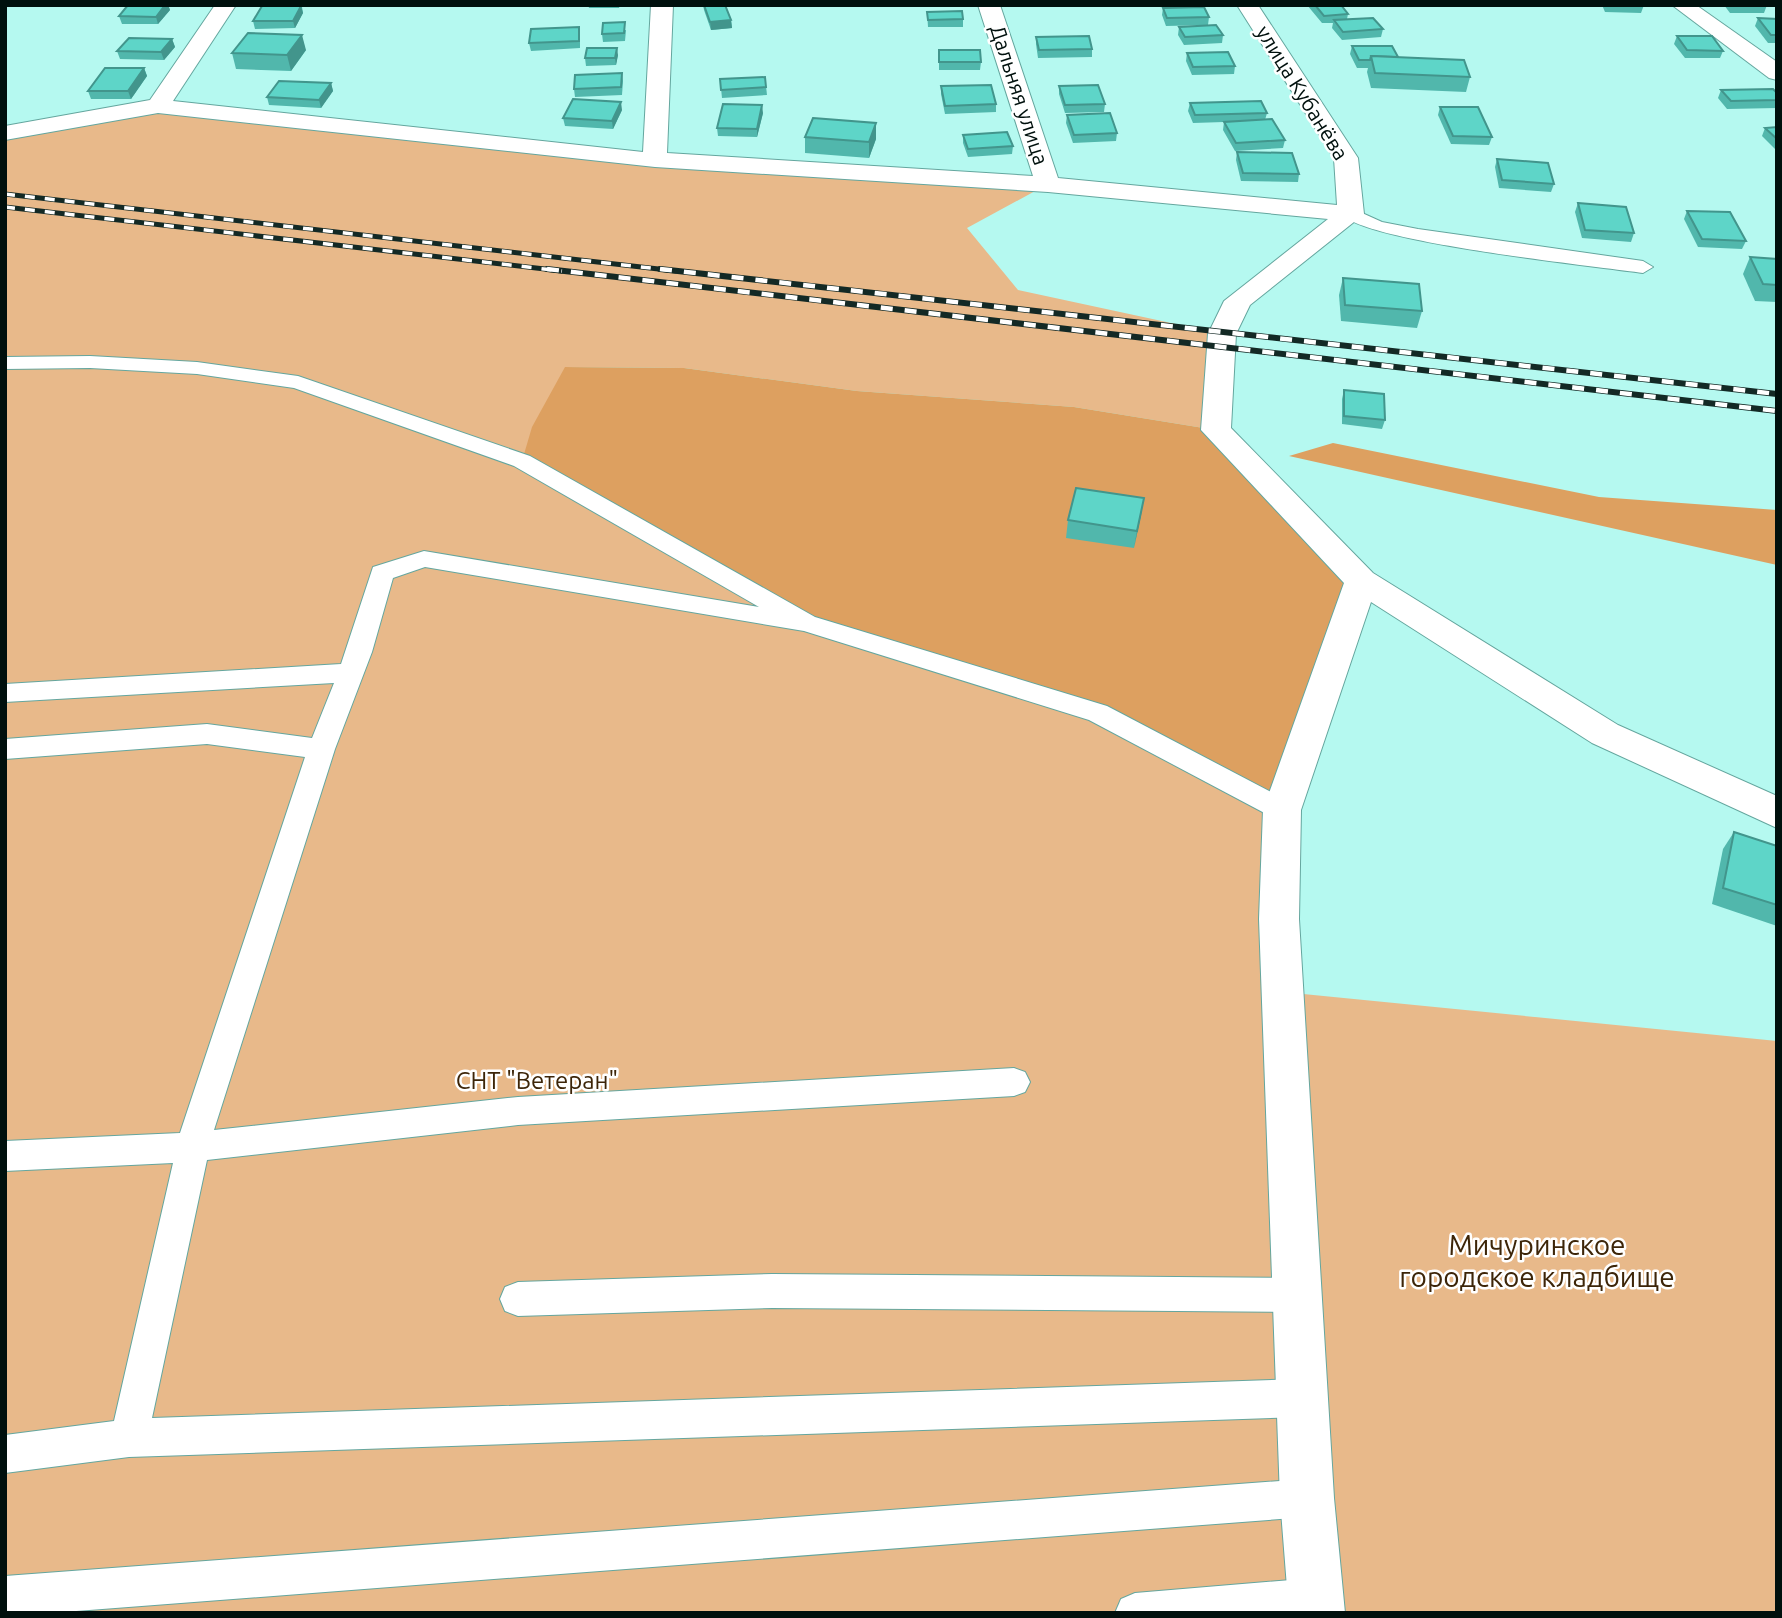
<svg xmlns="http://www.w3.org/2000/svg" width="1782" height="1618" viewBox="0 0 1782 1618" font-family="Ubuntu,sans-serif">
  <style>
    .green { fill: #e8b98a }
    .forest { fill: #dda060 }
    .lines { fill: none; stroke-linecap: round; stroke-linejoin: round }
    .lane-casing { stroke: #64a69e; stroke-width: 2 }
    .street-casing { stroke: #64a69e; stroke-width: 2 }
    .lane { fill: #fff; fill-rule: evenodd }
    .street { fill: #fff; fill-rule: evenodd }
    .rail-far1-casing { stroke: #132925; stroke-width: 5 }
    .rail-casing { stroke: #132925; stroke-width: 6 }
    .rail-far1 { stroke: #fff; stroke-width: 3.5; stroke-dasharray: 10; stroke-linecap: butt }
    .rail { stroke: #fff; stroke-width: 4.5; stroke-dasharray: 12; stroke-linecap: butt }
    .wall { fill: #51b7ac }
    .shaded-wall { fill: #42958c }
    .building { fill: #5ed5c8; stroke: #42958c; stroke-width: 2 }
    .labels { text-anchor: middle; stroke-width: 5; stroke-linejoin: round; paint-order: stroke }
    .far-street-label { font-size: 21px; fill: #00100d; stroke: #fff }
    .park-label { font-size: 24px; fill: #3d2508; stroke: #fff }
    .near-park-label { font-size: 28px; fill: #3d2508; stroke: #fff }
  </style>
  <rect width="100%" height="100%" fill="#b5f9f0"/>
  <path class="green" d="M158,106L562,151L1048,184L967,228L1018,290L1222,334L1216,430L1074,407L857,391L684,368L565,367L1098,713L1282,810L1283,992L1777,1041V1613H5V133Z"/>
  <g class="forest">
    <path d="M565,367L684,368L857,391L1074,407L1216,430L1361,581L1282,810L1098,713L806,623L522,461L532,427Z"/>
    <path d="M1333,443L1599,497L1777,510V565L1289,456Z"/>
  </g>
  <g class="lines">
    <defs>
      <g id="lane">
        <path d="M1351,208L1382,222L1418,229L1643,261L1653,267L1643,273C1595,266 1363,242 1342,214L1344,210Z"/>
        <path d="M90,356L197,362L298,376L530,456L815,617L1107,706L1292,803L1296,810L1292,817L1282,821L1272,817L1089,720L804,631L425,567L393,578L372,652L335,749L214,1130L518,1097L1014,1068L1025,1072L1030,1082L1025,1092L1014,1096L518,1125L207,1160L152,1418L1302,1379L1315,1385L1321,1398L1315,1411L1302,1417L129,1457L5,1473V1435L114,1421L173,1163L5,1171V1141L180,1133L305,757L207,744L5,759V739L207,724L312,738L334,683L5,702V684L341,664L373,567L424,551L759,607L514,466L294,388L197,374L90,368L5,369V357Z"/>
        <path d="M772,1274L1297,1278L1310,1283L1315,1295L1310,1307L1297,1312L772,1308L518,1316L505,1311L500,1299L505,1287L518,1282Z"/>
        <path d="M1307,1479L1321,1484L1326,1498L1321,1512L1307,1517L50,1613H5V1576Z"/>
        <path d="M1315,1578L1329,1584L1335,1598L1328,1613H1115L1121,1599L1135,1593Z"/>
      </g>
      <g id="street">
        <path d="M215,5H236L173,101L643,152L651,5H673L667,153L1033,176L978,5H1000L1058,178L1337,205L1334,158L1237,5H1258L1358,158L1364,214L1250,305L1236,334L1231,428L1373,573L1618,725L1777,796V828L1592,743L1371,602L1301,810L1299,919L1334,1498L1345,1613H1289L1280,1498L1259,919L1263,810L1344,583L1201,430L1208,334L1224,301L1328,219L1048,192L655,167L158,113L5,140V126L150,100Z"/>
        <path d="M1672,5H1696L1777,62V80L1769,78Z"/>
      </g>
    </defs>
    <use href="#lane" class="lane-casing"/>
    <use href="#street" class="street-casing"/>
    <use href="#lane" class="lane"/>
    <use href="#street" class="street"/>
    <defs>
      <g id="rail-far1">
        <path d="M5,194L676,271"/>
        <path d="M5,207L562,271"/>
      </g>
      <g id="rail">
        <path d="M547,269L1777,411"/>
        <path d="M660,269L1777,394"/>
      </g>
    </defs>
    <use href="#rail-far1" class="rail-far1-casing"/>
    <use href="#rail" class="rail-casing"/>
    <use href="#rail-far1" class="rail-far1"/>
    <use href="#rail" class="rail"/>
  </g>
  <g class="wall">
    <path d="M128,5H168L170,10L158,24H122L119,16Z"/>
    <path d="M272,5H322L321,7H302L303,13L295,28L255,29L253,21Z"/>
    <path d="M588,5H620L619,8H589Z"/>
    <path d="M703,5H725L731,20L732,28L711,30L704,10Z"/>
    <path d="M1307,5H1341L1348,14L1347,19L1383,29L1381,37L1342,40L1332,28L1333,23H1322Z"/>
    <path d="M1602,5H1644L1641,13L1605,12Z"/>
    <path d="M1724,5H1767L1764,13H1730Z"/>
    <path d="M1163,8L1209,17L1208,25L1166,26L1162,15Z"/>
    <path d="M927,12L963,19V27H928Z"/>
    <path d="M1758,18L1777,19V43H1768L1755,26Z"/>
    <path d="M579,27L580,35V48L531,51L529,43Z"/>
    <path d="M1179,27L1223,35L1222,43L1184,45L1178,35Z"/>
    <path d="M626,30L625,41L603,42L602,34Z"/>
    <path d="M1677,36L1723,51L1720,58H1685L1674,44Z"/>
    <path d="M1036,37L1092,49V57L1038,58L1036,44Z"/>
    <path d="M172,39L175,47L164,60L120,59L117,51Z"/>
    <path d="M1352,46L1470,77L1466,92L1371,88L1367,72L1368,68H1357L1350,54Z"/>
    <path d="M306,50L291,71L236,69L232,53Z"/>
    <path d="M939,50L981,62L980,70H939Z"/>
    <path d="M1187,53L1235,66L1234,74L1192,75L1186,61Z"/>
    <path d="M618,55L616,65L586,66L585,58Z"/>
    <path d="M144,68L147,76L131,99H91L88,91Z"/>
    <path d="M622,73L623,81L622,95L575,97L574,89Z"/>
    <path d="M765,77L767,95L722,98L720,79Z"/>
    <path d="M331,83L333,91L321,108L269,105L267,97Z"/>
    <path d="M941,86L996,104V112L945,114L941,94Z"/>
    <path d="M1059,86L1105,104L1104,112L1065,113L1059,94Z"/>
    <path d="M1721,90L1777,93V108L1727,109L1718,98Z"/>
    <path d="M1190,103L1267,113L1265,120L1285,140L1283,148L1235,151L1223,130L1224,122L1193,123L1188,111Z"/>
    <path d="M1440,107L1492,137L1489,145L1451,144L1438,115Z"/>
    <path d="M622,110L613,129L565,126L563,118Z"/>
    <path d="M763,113L757,137L718,136L717,128Z"/>
    <path d="M1067,115L1117,133L1116,141L1073,143L1066,123Z"/>
    <path d="M1777,127V151L1762,136L1765,128Z"/>
    <path d="M963,135L1013,146L1012,154L968,157L963,143Z"/>
    <path d="M805,137L876,139L869,158L805,153Z"/>
    <path d="M1237,152L1299,174L1298,182L1241,181L1236,160Z"/>
    <path d="M1497,159L1554,184L1551,192L1499,188L1495,167Z"/>
    <path d="M1578,203L1634,233L1631,242L1582,238L1575,212Z"/>
    <path d="M1687,211L1746,241L1742,249L1698,247L1684,219Z"/>
    <path d="M1750,257L1777,259V302L1755,301L1743,274Z"/>
    <path d="M1343,278L1422,311L1417,328L1341,321L1339,295Z"/>
    <path d="M1344,390L1385,420L1382,429L1342,424V399Z"/>
    <path d="M1141,515L1134,548L1066,538L1068,520Z"/>
    <path d="M1734,832L1777,846V926L1712,904L1723,849Z"/>
  </g>
  <g class="shaded-wall">
    <path d="M165,5H168L170,10L158,24L156,17Z"/>
    <path d="M301,6L303,13L295,28L293,21Z"/>
    <path d="M731,20L732,28L711,30L710,22Z"/>
    <path d="M302,35L306,50L291,71L287,55Z"/>
    <path d="M172,39L175,47L164,60L161,52Z"/>
    <path d="M617,48L618,55L616,65L615,58Z"/>
    <path d="M144,68L147,76L131,99L128,91Z"/>
    <path d="M331,83L333,91L321,108L319,100Z"/>
    <path d="M621,102L622,110L613,129L612,121Z"/>
    <path d="M762,105L763,113L757,137V129Z"/>
    <path d="M876,123V139L869,158V142Z"/>
    <path d="M1144,498L1141,515L1134,548L1137,531Z"/>
  </g>
  <g class="building">
    <path d="M128,5H165L156,17L119,16Z"/>
    <path d="M704,5H725L731,20L710,22Z"/>
    <path d="M1315,5H1341L1348,14L1324,16Z"/>
    <path d="M262,6H301L293,21H253Z"/>
    <path d="M1204,7L1209,17L1167,18L1163,8Z"/>
    <path d="M962,11L963,19L928,20L927,12Z"/>
    <path d="M1373,18L1383,29L1343,32L1334,20Z"/>
    <path d="M1758,18L1777,19V35H1771Z"/>
    <path d="M625,22L624,33L602,34L603,23Z"/>
    <path d="M1216,25L1223,35L1185,37L1179,27Z"/>
    <path d="M579,27V41L529,43L531,29Z"/>
    <path d="M248,33L302,35L287,55L232,53Z"/>
    <path d="M1089,36L1092,49L1039,50L1036,37Z"/>
    <path d="M1677,36H1712L1723,51L1687,50Z"/>
    <path d="M129,38L172,39L161,52L117,51Z"/>
    <path d="M1352,46H1392L1398,57L1371,56L1370,60H1359Z"/>
    <path d="M587,48H617L615,58H585Z"/>
    <path d="M939,50H980L981,62H939Z"/>
    <path d="M1228,52L1235,66L1193,67L1187,53Z"/>
    <path d="M1371,56L1464,60L1470,77L1375,73Z"/>
    <path d="M105,68H144L128,91H88Z"/>
    <path d="M622,73L621,87L574,89L575,75Z"/>
    <path d="M765,77L766,87L721,90L720,79Z"/>
    <path d="M279,81L331,83L319,100L267,97Z"/>
    <path d="M991,85L996,104L945,106L941,86Z"/>
    <path d="M1098,85L1105,104L1065,105L1059,86Z"/>
    <path d="M1773,89L1777,93V100L1731,101L1721,90Z"/>
    <path d="M573,99L621,102L612,121L563,118Z"/>
    <path d="M1261,101L1267,113L1195,115L1190,103Z"/>
    <path d="M723,104L762,105L757,129L717,128Z"/>
    <path d="M1440,107H1478L1492,137L1453,136Z"/>
    <path d="M1110,113L1117,133L1074,135L1067,115Z"/>
    <path d="M813,118L876,123L869,142L805,137Z"/>
    <path d="M1272,119L1285,140L1236,143L1224,122Z"/>
    <path d="M1777,127V139L1765,128Z"/>
    <path d="M1007,132L1013,146L968,149L963,135Z"/>
    <path d="M1237,152L1292,153L1299,174L1243,173Z"/>
    <path d="M1497,159L1548,163L1554,184L1502,180Z"/>
    <path d="M1578,203L1626,207L1634,233L1585,230Z"/>
    <path d="M1687,211L1730,212L1746,241L1702,239Z"/>
    <path d="M1750,257L1777,259V285L1763,284Z"/>
    <path d="M1343,278L1419,284L1422,311L1345,305Z"/>
    <path d="M1344,390L1384,394L1385,420L1344,416Z"/>
    <path d="M1076,488L1144,498L1137,531L1068,520Z"/>
    <path d="M1734,832L1777,846V905L1723,888Z"/>
  </g>
  <g class="labels">
    <g class="far-street-label">
      <text transform="translate(1302 93) rotate(58)" y="7">улица Кубанёва</text>
      <text transform="translate(1019 95) rotate(72)" y="7">Дальняя улица</text>
    </g>
    <g class="park-label">
      <text x="537" y="1089">СНТ "Ветеран"</text>
    </g>
    <g class="near-park-label">
      <text x="1537" y="1255">Мичуринское<tspan x="1537" dy="32">городское кладбище</tspan></text>
    </g>
  </g>
  <rect width="1782" height="1618" fill="none" stroke="#00100d" stroke-width="14"/>
</svg>
